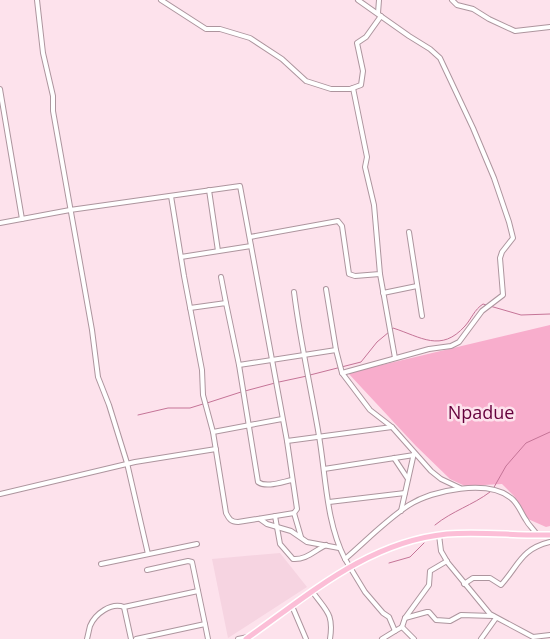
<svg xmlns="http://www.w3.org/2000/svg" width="550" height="639" viewBox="0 0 550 639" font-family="'Open Sans',sans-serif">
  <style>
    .built { fill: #f6d4e1 }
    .green { fill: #f8adcc }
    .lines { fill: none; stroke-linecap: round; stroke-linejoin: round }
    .stream { stroke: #c57497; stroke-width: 1 }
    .minor-casing { stroke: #ad959e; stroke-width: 6 }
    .highway-casing { stroke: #fff; stroke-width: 8 }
    .minor { stroke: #fff; stroke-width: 4 }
    .highway { stroke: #fcbed7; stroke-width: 5 }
    .labels { text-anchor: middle; stroke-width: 5; stroke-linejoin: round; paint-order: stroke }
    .park-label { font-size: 18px; fill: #65003c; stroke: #fde2ec }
  </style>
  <rect width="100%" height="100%" fill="#fde2ec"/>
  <path class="built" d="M280,553L307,587L228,638L212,559Z"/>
  <path class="green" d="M550,325V526L546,527L528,519L514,496L502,484L465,486L450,479L416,446L348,373Z"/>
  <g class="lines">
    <g class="stream">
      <path d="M392,329L393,328C421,337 441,353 465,326C472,318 474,310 483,304L521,315L550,314"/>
      <path d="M310,375L361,362L377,342L389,332"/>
      <path d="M279,382L307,376"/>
      <path d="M245,391L275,383"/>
      <path d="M207,403L241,392"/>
      <path d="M138,415L168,408H190L203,404"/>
      <path d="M493,489L506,466L526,443L550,432"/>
      <path d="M435,525C452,511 473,505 490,492"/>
      <path d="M389,563L410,557L424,543"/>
    </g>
    <defs>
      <g id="minor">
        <path d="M37,0L43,53L53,96V111L92,330L98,377L109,405L127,463L148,554"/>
        <path d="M161,0L206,29H220L250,38L282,59L306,81L331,89H350L361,85L363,71L357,43L366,37L381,16"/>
        <path d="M452,0L457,5L473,9L489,19L515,31L550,27"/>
        <path d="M378,13L379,0"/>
        <path d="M0,89L22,219"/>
        <path d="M209,190L218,251"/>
        <path d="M0,223L70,210L240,186L287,441L297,509L294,513L238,522C231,522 229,519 226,513L213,432L203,395L202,370L184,276L171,196"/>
        <path d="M409,232L422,316"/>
        <path d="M250,237L338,221L342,226L349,274L355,276L380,274L374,205L365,167L367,157L353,88"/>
        <path d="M181,257L251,246"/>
        <path d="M380,274L395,358"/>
        <path d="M221,277L226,303"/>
        <path d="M326,289L336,350L342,373L370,410L392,427L431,471L441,479L460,488"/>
        <path d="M294,292C300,341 311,388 319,436C326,477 326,522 345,559"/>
        <path d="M383,293L417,286"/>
        <path d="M190,308L226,303L239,365L336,350"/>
        <path d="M239,365L258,482C266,488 282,482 292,480"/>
        <path d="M342,373L429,349L451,346L459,342L482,311L503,295L500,258L502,252L513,238L509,222L494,178L473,128L440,58L430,49L409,36L358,0"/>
        <path d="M213,432L282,419"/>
        <path d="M287,441L392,427"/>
        <path d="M394,458L408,479"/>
        <path d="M324,469L414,455"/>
        <path d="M0,494L135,462L216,449"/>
        <path d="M329,502L405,493"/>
        <path d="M401,511L414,453"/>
        <path d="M294,513L301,537"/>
        <path d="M275,516L280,544L293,559C306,560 314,551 326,545"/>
        <path d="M260,519L267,524L291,531L307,542L339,548"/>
        <path d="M439,535L441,551L448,563L490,614L533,637L550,635"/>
        <path d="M101,564L197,544"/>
        <path d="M464,584L473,578H490L501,585C519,565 521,549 550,542"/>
        <path d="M312,591C326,611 334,613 330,639"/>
        <path d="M292,606L306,639"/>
        <path d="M124,607L131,639"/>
        <path d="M405,618L427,612H429L436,620L450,621L461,615L493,616"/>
        <path d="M205,624L208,639"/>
        <path d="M402,627L395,631L389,617L383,613L365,592L345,559C366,541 386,520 409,505C433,490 488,479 511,498C518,503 521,513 526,520C529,526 534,529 537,535"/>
        <path d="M402,627L405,618L429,585L430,571L447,561"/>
        <path d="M402,627L414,639"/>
        <path d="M87,639C88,635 89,630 90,626C95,614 111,602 124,607L198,591"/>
        <path d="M136,639L205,624L192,562L188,561L147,570"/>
        <path d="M238,639L248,637"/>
        <path d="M382,639L395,631"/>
        <path d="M481,639L496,618"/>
      </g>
      <path id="highway" d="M246,639C309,595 367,542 447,534C481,531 516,536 550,535"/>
    </defs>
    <use href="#minor" class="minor-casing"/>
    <use href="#highway" class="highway-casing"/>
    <use href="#minor" class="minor"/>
    <use href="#highway" class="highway"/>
  </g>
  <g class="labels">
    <g class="park-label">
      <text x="481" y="419">Npadue</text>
    </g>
  </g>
</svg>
